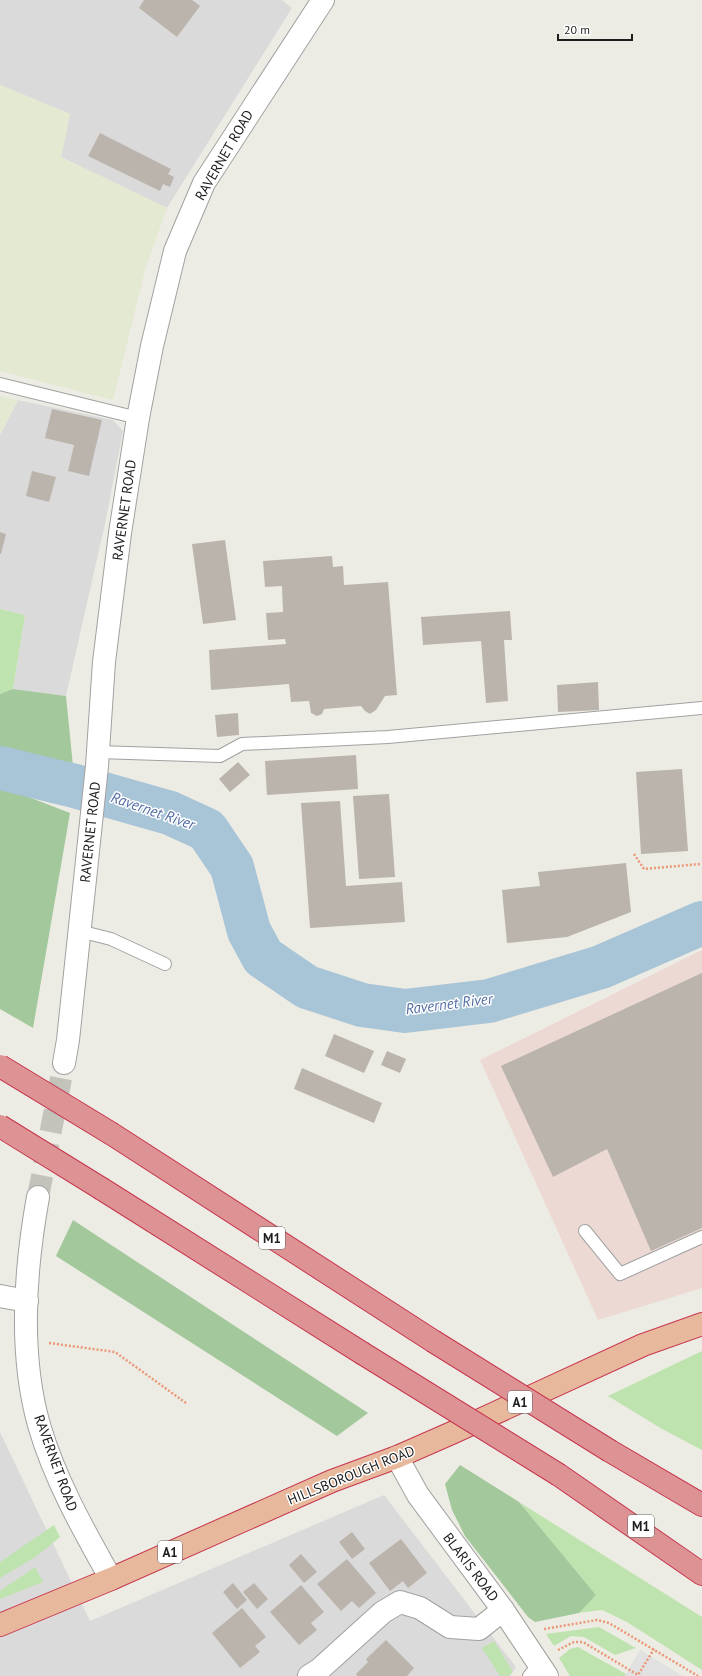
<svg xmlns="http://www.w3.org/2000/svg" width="702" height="1676" viewBox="0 0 702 1676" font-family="'PT Sans',sans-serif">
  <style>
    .residential { fill: #dbdada }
    .commercial { fill: #ecd9d4 }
    .farmland { fill: #e4ead1 }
    .grass { fill: #bfe3ae }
    .forest { fill: #a2c89c }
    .parking { fill: #e1e1e1 }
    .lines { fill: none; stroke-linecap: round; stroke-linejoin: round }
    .river { stroke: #a8c4d7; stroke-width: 44 }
    .building { fill: #bab4ad }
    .tertiary-tunnel { stroke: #c3c3bc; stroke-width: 22; stroke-dasharray: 22 11; stroke-linecap: butt }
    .service-casing { stroke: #a1a1a1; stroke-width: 14 }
    .minor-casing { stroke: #a1a1a1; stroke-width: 24 }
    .tertiary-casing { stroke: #a1a1a1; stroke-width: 24 }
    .trunk-casing { stroke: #c7354e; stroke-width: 24 }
    .motorway-casing { stroke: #c7354e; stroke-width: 24 }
    .path { stroke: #eb9676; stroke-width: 2.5; stroke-dasharray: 2 2; stroke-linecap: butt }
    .service { stroke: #fff; stroke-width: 12 }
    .minor { stroke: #fff; stroke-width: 22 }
    .tertiary { stroke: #fff; stroke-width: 22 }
    .trunk { stroke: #e8b89c; stroke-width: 22 }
    .motorway { stroke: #dd9394; stroke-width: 22 }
    .motorway-bridge-casing { stroke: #c7354e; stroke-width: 24; stroke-linecap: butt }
    .motorway-bridge { stroke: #dd9394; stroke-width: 22 }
    .labels { text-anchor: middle; stroke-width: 3; stroke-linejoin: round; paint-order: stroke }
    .shield { fill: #fff; stroke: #616161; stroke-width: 1 }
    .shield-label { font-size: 13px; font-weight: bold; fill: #1d1d1d }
    .street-label { font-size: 14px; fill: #1d1d1d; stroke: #fff }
    .water-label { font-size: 15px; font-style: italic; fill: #536da3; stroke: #fff }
  </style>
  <rect width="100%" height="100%" fill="#edece4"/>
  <g class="residential">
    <path d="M0,0H282L292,8L167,208L61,157L70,114L0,85Z"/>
    <path d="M18,400L113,420L123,431L105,524L66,696L13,689L25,615L0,609V435Z"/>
    <path d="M0,1432L90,1621L384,1495L516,1667L510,1676H0Z"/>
  </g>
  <path class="commercial" d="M702,950V1288L598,1320L480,1060Z"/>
  <g class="farmland">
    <path d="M0,85L70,114L61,157L167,208L145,270L113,400L0,371Z"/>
    <path d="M0,396L18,400L0,435Z"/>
  </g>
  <g class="grass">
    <path d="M0,609L25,615L13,689L0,694Z"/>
    <path d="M702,1351V1450L662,1429L608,1396Z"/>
    <path d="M519,1502L702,1617V1670L627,1622L602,1610L577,1613L596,1595Z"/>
    <path d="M54,1525L60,1537L37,1556L0,1578V1562Z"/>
    <path d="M35,1567L43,1582L0,1599V1591Z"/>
    <path d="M599,1627L636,1648L615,1655L584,1637L571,1636L554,1646L546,1634Z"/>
    <path d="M494,1641L513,1672L509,1676H500L482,1648Z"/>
    <path d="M578,1647L626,1674L625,1676H570L559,1658L570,1649Z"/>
  </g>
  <g class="forest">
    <path d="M13,689L66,696L73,766L30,761L0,754V694Z"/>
    <path d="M0,787L13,791L70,813L33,1028L0,1009Z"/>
    <path d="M73,1220L368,1413L337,1436L56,1256Z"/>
    <path d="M460,1465L519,1502L596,1595L579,1613L535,1622L528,1617L465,1536L452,1510L445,1484Z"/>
  </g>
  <path class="parking" d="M640,1650L683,1676H625Z"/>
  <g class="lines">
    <path class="river" d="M0,768L75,786L170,813L207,830L232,867L249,931L263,957L307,987L362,1005L405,1011L489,1001L601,967L702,923"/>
  </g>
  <g class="building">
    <path d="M144,0H192L200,6L177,37L139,8Z"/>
    <path d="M100,133L171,169L168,174L174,177L170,187L163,184L160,191L88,156Z"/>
    <path d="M52,409L102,420L89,476L68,471L74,445L45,438Z"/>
    <path d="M32,471L56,477L49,502L26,496Z"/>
    <path d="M0,532L6,534L1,554H0Z"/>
    <path d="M225,540L236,620L203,624L192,544Z"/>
    <path d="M332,556L333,567L343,566L344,585L388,582L397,695L385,696L376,710L370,714L365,711L361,706L324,709L322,714L317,716L311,713L309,701L291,702L289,684L211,690L209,650L286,644L285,639L268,640L266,613L283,612L282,586L265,587L263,561Z"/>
    <path d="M510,611L512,640H504L508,701L486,703L481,641L423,645L421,617Z"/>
    <path d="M598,682L599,710L558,712L557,685Z"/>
    <path d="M238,713L239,735L217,737L215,715Z"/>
    <path d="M356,755L358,789L267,795L265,761Z"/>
    <path d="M238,762L250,775L230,792L219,779Z"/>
    <path d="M682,769L688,851L641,854L636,772Z"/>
    <path d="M389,794L395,877L359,879L353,796Z"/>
    <path d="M340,801L346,886L402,882L405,922L310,928L301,803Z"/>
    <path d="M626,863L631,912L567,937L507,943L502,890L540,886L538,872Z"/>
    <path d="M702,973V1228L651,1251L607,1149L553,1177L501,1066Z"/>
    <path d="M334,1034L374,1051L364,1073L325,1056Z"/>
    <path d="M387,1051L406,1059L400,1073L381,1065Z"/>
    <path d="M302,1068L382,1103L374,1123L294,1089Z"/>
    <path d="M352,1532L365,1549L352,1559L339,1542Z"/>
    <path d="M401,1539L427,1573L408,1588L403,1581L390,1591L369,1563Z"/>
    <path d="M301,1554L317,1572L304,1583L289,1565Z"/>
    <path d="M347,1559L376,1593L359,1608L352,1601L341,1611L317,1584Z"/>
    <path d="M233,1583L247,1600L237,1609L223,1592Z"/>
    <path d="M254,1583L268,1599L257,1609L243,1592Z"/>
    <path d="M301,1585L324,1612L311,1623L317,1630L299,1645L270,1612Z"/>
    <path d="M242,1608L266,1637L255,1646L260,1652L240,1668L212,1633Z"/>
    <path d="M386,1640L414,1668L407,1676H357L356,1674L368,1662L366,1659Z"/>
  </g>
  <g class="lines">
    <path class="tertiary-tunnel" d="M38,1197L64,1063"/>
    <defs>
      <g id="service">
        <path d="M0,384L138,418"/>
        <path d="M98,752L220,756L242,744L388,737L702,708"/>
        <path d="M79,931L111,939L165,964"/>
        <path d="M585,1231L620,1274L702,1237"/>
        <path d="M529,1676L539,1664"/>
      </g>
      <g id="minor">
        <path d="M397,1457L418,1495L503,1610L547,1676"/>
        <path d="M309,1676L320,1669L383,1612L400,1602L420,1608L450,1627L479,1629L503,1610"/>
      </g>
      <g id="tertiary">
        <path d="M64,1063L68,1040L97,766L104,662L120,533L138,418L152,346L175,251L204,183L323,0"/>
        <path d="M38,1197C25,1269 19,1354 39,1425C55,1480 83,1529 111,1579"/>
        <path d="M0,1296L27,1301"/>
      </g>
      <path id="trunk" d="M0,1625L111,1579L332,1481L397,1457L454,1432L643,1345L702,1324"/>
      <g id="motorway">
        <path d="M112,1134L433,1341"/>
        <path d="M102,1189L362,1353"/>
        <path d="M610,1451L702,1505"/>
        <path d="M559,1475L702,1574"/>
      </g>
    </defs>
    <use href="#service" class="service-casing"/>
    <use href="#minor" class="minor-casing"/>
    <use href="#tertiary" class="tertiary-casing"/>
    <use href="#trunk" class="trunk-casing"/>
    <use href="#motorway" class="motorway-casing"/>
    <g class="path">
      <path d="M634,854L644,869L700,864"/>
      <path d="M49,1343L115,1352L186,1403"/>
      <path d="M544,1629L597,1620L609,1623L698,1676"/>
      <path d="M558,1650L574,1642H583L638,1675L654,1649"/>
    </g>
    <use href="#service" class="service"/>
    <use href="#minor" class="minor"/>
    <use href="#tertiary" class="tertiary"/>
    <use href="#trunk" class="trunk"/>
    <use href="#motorway" class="motorway"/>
    <defs>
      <g id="motorway-bridge">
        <path d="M0,1066L112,1134"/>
        <path d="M0,1126L102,1189"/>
        <path d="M433,1341L610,1451"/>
        <path d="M362,1353L559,1475"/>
      </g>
    </defs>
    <use href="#motorway-bridge" class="motorway-bridge-casing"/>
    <use href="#motorway-bridge" class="motorway-bridge"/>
  </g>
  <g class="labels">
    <g class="shield">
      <rect x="259" y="1227" width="26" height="22" rx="3"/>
      <rect x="508" y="1391" width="24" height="22" rx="3"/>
      <rect x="628" y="1515" width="26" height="22" rx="3"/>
      <rect x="158" y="1541" width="24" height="22" rx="3"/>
    </g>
    <g class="shield-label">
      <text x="272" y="1243">M1</text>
      <text x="520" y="1407">A1</text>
      <text x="641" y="1531">M1</text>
      <text x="170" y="1557">A1</text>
    </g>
    <g class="street-label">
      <text transform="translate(224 155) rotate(-60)" y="5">RAVERNET ROAD</text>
      <text transform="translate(124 510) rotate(-82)" y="5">RAVERNET ROAD</text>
      <text transform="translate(90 832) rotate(-84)" y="5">RAVERNET ROAD</text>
      <text transform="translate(56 1463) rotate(70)" y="5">RAVERNET ROAD</text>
      <text transform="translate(351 1475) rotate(-22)" y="5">HILLSBOROUGH ROAD</text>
      <text transform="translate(471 1567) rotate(53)" y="5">BLARIS ROAD</text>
    </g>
    <g class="water-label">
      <text transform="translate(153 811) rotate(19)" y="5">Ravernet River</text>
      <text transform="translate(449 1004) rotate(-7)" y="5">Ravernet River</text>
    </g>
  </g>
  <path d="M558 34v6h74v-6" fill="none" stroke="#1d1d1d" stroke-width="2"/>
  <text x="564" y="34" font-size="12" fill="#1d1d1d" stroke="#ffffff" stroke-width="3" paint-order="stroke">20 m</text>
</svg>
